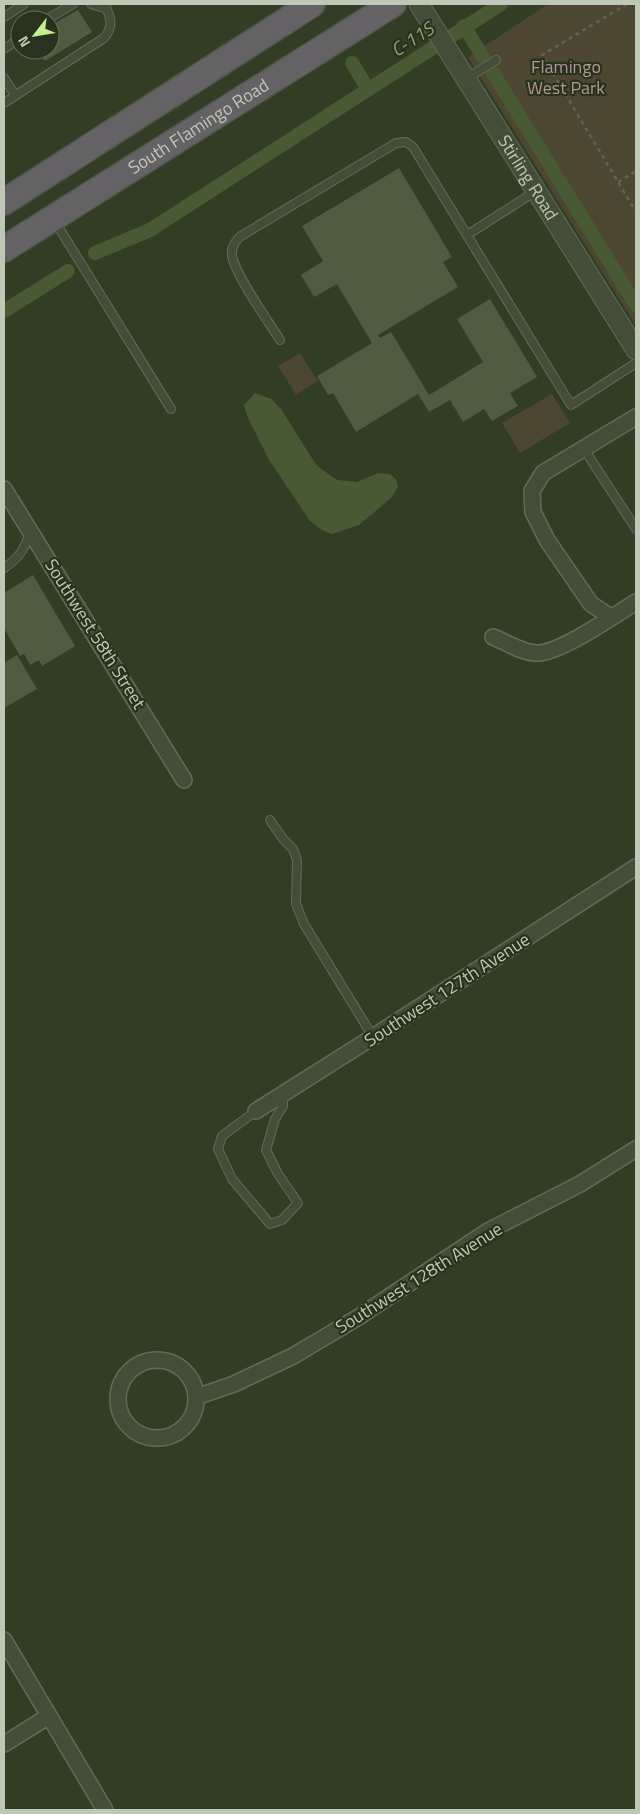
<svg xmlns="http://www.w3.org/2000/svg" width="640" height="1814" viewBox="0 0 640 1814" font-family="'Titillium Web',sans-serif">
  <style>
    .green { fill: #4c4633 }
    .water { fill: #485a33 }
    .lines { fill: none; stroke-linecap: round; stroke-linejoin: round }
    .canal { stroke: #485a33; stroke-width: 14 }
    .building { fill: #515b42 }
    .service-casing { stroke: #626b58; stroke-width: 10 }
    .minor-casing { stroke: #626b58; stroke-width: 18 }
    .tertiary-casing { stroke: #626b58; stroke-width: 21 }
    .trunk-casing { stroke: #4f5845; stroke-width: 28 }
    .path { stroke: #63634f; stroke-width: 2.5; stroke-dasharray: 4 4; stroke-linecap: butt }
    .service { stroke: #444d3a; stroke-width: 8 }
    .minor { stroke: #444d3a; stroke-width: 15 }
    .tertiary { stroke: #444d3a; stroke-width: 19 }
    .trunk { stroke: #646265; stroke-width: 25 }
    .labels { text-anchor: middle; stroke-width: 4.5; stroke-linejoin: round; paint-order: stroke }
    .park-label { font-size: 18px; fill: #b19692; stroke: #29321f }
    .street-label { font-size: 18px; fill: #bfc8b6; stroke: #29321f }
    .water-label { font-size: 19px; font-style: italic; fill: #8da571; stroke: #29321f }
  </style>
  <rect width="100%" height="100%" fill="#323d26"/>
  <g class="green">
    <path d="M548,4H636V326L468,57Z"/>
    <path d="M300,353L318,381L296,395L278,366Z"/>
    <path d="M552,394L570,423L520,453L502,423Z"/>
  </g>
  <path class="water" d="M255,393L271,399L281,409L317,466L337,480L357,482L378,473L390,474L396,479L398,487L391,498L359,525L332,534L322,530L310,521L269,460L248,418L244,405Z"/>
  <g class="lines">
    <g class="canal">
      <path d="M464,26L483,57"/>
      <path d="M352,63L368,89"/>
      <path d="M493,73L636,305"/>
      <path d="M95,253L150,230L501,4"/>
      <path d="M4,311L68,271"/>
    </g>
  </g>
  <g class="building">
    <path d="M78,10L92,32L45,61L38,50H50V26Z"/>
    <path d="M399,168L452,257L443,262L458,287L378,335L380,338L391,332L429,395L483,362L457,319L490,299L537,377L510,393L518,406L492,421L484,409L463,422L450,400L429,412L418,394L356,432L333,393L328,395L317,376L372,343L337,284L314,297L301,275L323,261L302,226Z"/>
    <path d="M33,575L75,646L42,666L39,660L30,665L24,654L20,656L4,628V593Z"/>
    <path d="M17,655L37,689L4,708V663Z"/>
  </g>
  <g class="lines">
    <defs>
      <g id="service">
        <path d="M91,4L107,9"/>
        <path d="M4,17L24,4"/>
        <path d="M46,20L73,4"/>
        <path d="M4,49L20,38"/>
        <path d="M4,78L15,95"/>
        <path d="M466,79L496,60"/>
        <path d="M4,103L104,38C114,26 111,17 104,4"/>
        <path d="M54,220L171,409"/>
        <path d="M467,235L536,191"/>
        <path d="M280,340C268,321 236,276 232,256C231,247 235,241 241,236L396,143L406,142L413,147L571,405L636,363"/>
        <path d="M584,449L636,529"/>
        <path d="M4,568C19,558 25,549 30,531"/>
        <path d="M270,820L283,839L293,849L297,860L296,904L304,924L373,1037"/>
        <path d="M256,1111L222,1136L218,1149L232,1179L270,1224L282,1220L298,1203L278,1174L266,1150L275,1119L283,1106V1094"/>
      </g>
      <g id="minor">
        <path d="M4,489L184,780"/>
        <path d="M611,617L591,604L547,540L533,512L532,491L543,473L636,417"/>
        <path d="M493,637C506,642 522,653 537,653C559,654 615,615 636,602"/>
        <path d="M256,1111L373,1037L636,867"/>
        <circle cx="157" cy="1399" r="39"/>
        <path d="M196,1397L234,1384L293,1356L357,1318L488,1231L580,1184L636,1149"/>
        <path d="M4,1640L105,1810"/>
        <path d="M4,1744L49,1716"/>
      </g>
      <g id="tertiary">
        <path id="s1" d="M419,4L636,350"/>
      </g>
      <g id="trunk">
        <path d="M4,202L312,4"/>
        <path id="s2" d="M4,249L393,4"/>
      </g>
    </defs>
    <use href="#service" class="service-casing"/>
    <use href="#minor" class="minor-casing"/>
    <use href="#tertiary" class="tertiary-casing"/>
    <use href="#trunk" class="trunk-casing"/>
    <g class="path">
      <path d="M627,4L542,55L636,212"/>
      <path d="M618,182L636,171"/>
    </g>
    <use href="#service" class="service"/>
    <use href="#minor" class="minor"/>
    <use href="#tertiary" class="tertiary"/>
    <use href="#trunk" class="trunk"/>
  </g>
  <g class="labels">
    <g class="park-label">
      <text x="566" y="73">Flamingo<tspan x="566" dy="21">West Park</tspan></text>
    </g>
    <g class="street-label">
      <text dy="6" stroke="none"><textPath href="#s2" startOffset="230">South Flamingo Road</textPath></text>
      <text dy="6" stroke="none"><textPath href="#s1" startOffset="205">Stirling Road</textPath></text>
      <text transform="translate(95 634) rotate(58)" y="6">Southwest 58th Street</text>
      <text transform="translate(447 990) rotate(-33)" y="6">Southwest 127th Avenue</text>
      <text transform="translate(419 1278) rotate(-32)" y="6">Southwest 128th Avenue</text>
    </g>
    <g class="water-label">
      <text transform="translate(412 39) rotate(-33)" y="7">C-11S</text>
    </g>
  </g>
  <rect width="640" height="1814" fill="none" stroke="#bfc8b6" stroke-width="10"/>
  <g transform="translate(35 35) rotate(239)"><circle r="24" fill="#29321f" stroke="#656e5b"/>
  <path d="M0-4L9 19L0 12L-9 19Z" fill="#c1f191"/>
  <text y="-8" font-size="14" font-weight="bold" text-anchor="middle" fill="#bfc8b6">N</text>
  </g>
</svg>
